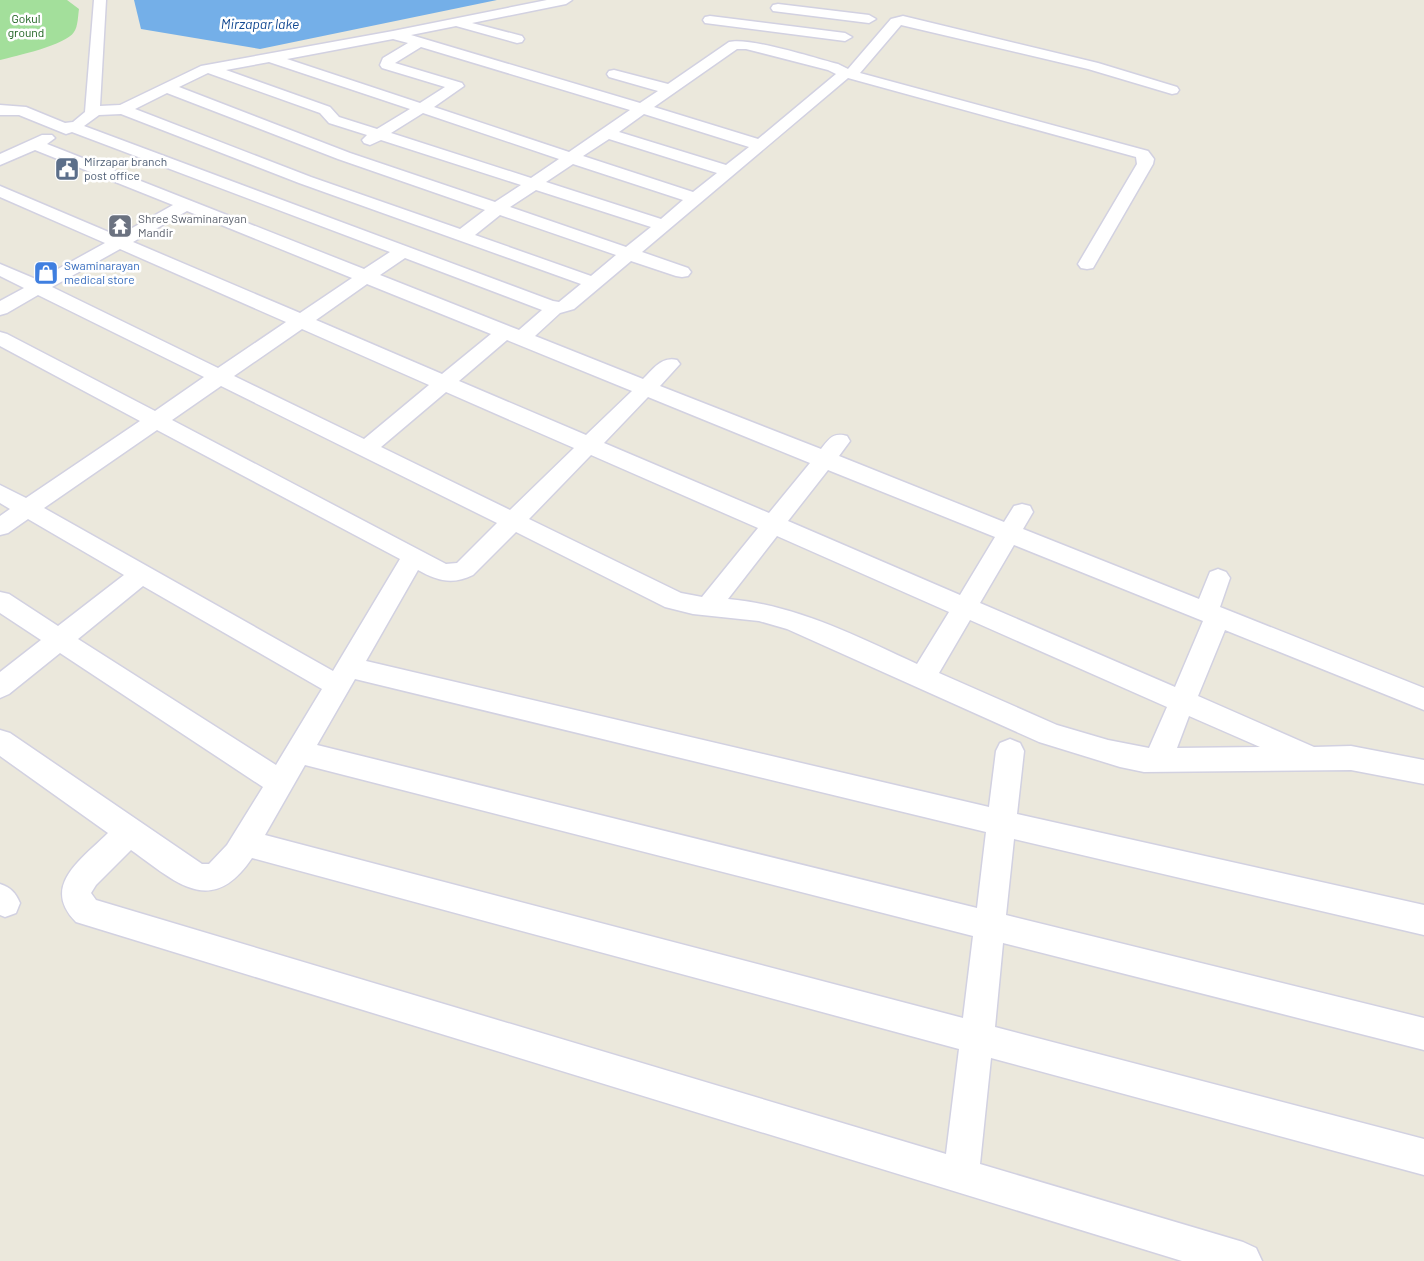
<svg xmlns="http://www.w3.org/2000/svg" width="1424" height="1261" viewBox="0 0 1424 1261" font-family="Barlow,sans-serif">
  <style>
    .green { fill: #a3df9b }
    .water { fill: #74afe8 }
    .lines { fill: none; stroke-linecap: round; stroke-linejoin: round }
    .minor-casing { stroke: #d2d1e1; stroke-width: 3 }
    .minor { fill: #fff; fill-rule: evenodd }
    .labels { text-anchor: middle; stroke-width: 5; stroke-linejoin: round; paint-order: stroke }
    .far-park-label { font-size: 12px; fill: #1d621f; stroke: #fff }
    .far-service-label { font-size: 12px; fill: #4e5e75; stroke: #fff; text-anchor: start }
    .far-worship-label { font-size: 12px; fill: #5b616d; stroke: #fff; text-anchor: start }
    .far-shop-label { font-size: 12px; fill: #366cbe; stroke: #fff; text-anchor: start }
    .far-water-label { font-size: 14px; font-style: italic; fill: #144a92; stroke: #fff }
  </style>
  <rect width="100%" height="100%" fill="#ebe8dc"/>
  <path class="green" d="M0,0H67L79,9C78,15 78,27 74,32C66,45 16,56 0,60Z"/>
  <path class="water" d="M134,0H497L260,49L141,29Z"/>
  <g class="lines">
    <defs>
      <g id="minor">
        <path d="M94,0H106L100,106L120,105L201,66L393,31L547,0H572L566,4L472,23L522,36L524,39L522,42L517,43L456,26L411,35L640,103L658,91L609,77L607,74L609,71L614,70L668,84L729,42C750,37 814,58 838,64L848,69L891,19L903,16L1098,63L1177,87L1179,90L1177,93L1172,94L1088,69L901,25L860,73L1148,151L1154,159L1153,164L1093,268L1087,269L1081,268L1078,264L1137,164L1136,157L848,78L642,252L688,268L691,272L688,276L682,277L676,276L631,261L574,309L560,313L535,336L643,379C653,369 662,356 677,360L680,364L660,386L821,449C829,439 833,432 847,436L850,441L839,456L1004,522L1014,506L1022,504L1030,506L1033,512L1023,529L1199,599L1210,572L1218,569L1226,572L1230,578L1220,607L1424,688V710L1225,630L1198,696L1314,747L1351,746L1424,760V784L1351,770L1144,772L1120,767L1039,742L787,629L759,621L693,614L665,607L516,532L473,575C453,585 437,581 418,570L366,661L989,807L996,751L1000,743L1010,739L1020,743L1024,751L1017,814L1424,905V935L1014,839L1006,915L1424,1018V1050L1003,943L995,1027L1424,1139V1175L991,1058L980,1164L1243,1242L1256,1248L1262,1261H1182L76,922C40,886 82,859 108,833L0,756V730L10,733L202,864H209L227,845L263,787L60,653L9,694L0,698V672L41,640L0,613V592L9,594L58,626L124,575L28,519L8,533L0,535V516L10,509L0,503V485L26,498L140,421L0,346V332L7,334L155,411L204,377L38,295L7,313L0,315V301L24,288L0,276V264L38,280L105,243L0,197V186L118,236L173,205L35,150L0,165V154L42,135H52L55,138L47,144L364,269L390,252L72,132L66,134L61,132L19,115H0V105L26,107L65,123L73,122L85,112ZM393,39L408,43L383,58L380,65L382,68L445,87L420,103L287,59ZM421,47L630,110L569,152L434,107L464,86L462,83L395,63ZM737,49H746L828,70L836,74L758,139L654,107ZM269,62L410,109L377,129L339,117L330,107L226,70ZM208,73L320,113L329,123L367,135L362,140L364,143L370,145L381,140L521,185L495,202L350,153L179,87ZM167,93L338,159L485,210L460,229L311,177L135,109ZM423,113L559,159L531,178L391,133ZM121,114L299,183L581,284L559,302L553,301L84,126L99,115ZM644,114L749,147L726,165L619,132ZM609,139L717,173L693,192L583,156ZM573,164L683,200L661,219L546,182ZM536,190L651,227L626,247L510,207ZM187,211L352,278L300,313L133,242ZM500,215L616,255L591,276L475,235ZM120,249L286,322L218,368L52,287ZM405,258L542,310L519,330L380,275ZM367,284L491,334L442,374L316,320ZM302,329L429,385L364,439L234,376ZM507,340L632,391L586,435L459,381ZM221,386L497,523L457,563L446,564L172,420ZM446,392L574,448L510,510L381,447ZM648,397L810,463L769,513L604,443ZM157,430L400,559L333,671L44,508ZM591,455L758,528L702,597L681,593L529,519ZM828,470L995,537L960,595L788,521ZM777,536L949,612L917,664C856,636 796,605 728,599ZM1014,545L1203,621L1175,687L980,603ZM143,586L322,689L276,765L78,639ZM970,620L1167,707L1149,748L1108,740L1057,725L939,673ZM355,679L986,832L977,908L317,745ZM1189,716L1260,747L1177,748ZM305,765L973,936L963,1018L265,835ZM131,850C175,881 211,919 252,858L959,1049L946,1154L96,900L91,893L96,885Z"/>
        <path d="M778,4L869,15L876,19L869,23L773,11L771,8L773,5Z"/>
        <path d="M710,16L845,33L852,37L845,41L705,23L703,20L705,17Z"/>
        <path d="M0,884C11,888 15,892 20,903L16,913L5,917L0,915Z"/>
      </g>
    </defs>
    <use href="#minor" class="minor-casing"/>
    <use href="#minor" class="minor"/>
  </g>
  <defs>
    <symbol id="civic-square" viewBox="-11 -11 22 22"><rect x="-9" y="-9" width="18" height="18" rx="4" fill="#5c6f8a" stroke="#fff"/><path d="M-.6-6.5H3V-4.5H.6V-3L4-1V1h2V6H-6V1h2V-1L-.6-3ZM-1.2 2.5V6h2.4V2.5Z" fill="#fff"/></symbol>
    <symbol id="temple-square" viewBox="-11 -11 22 22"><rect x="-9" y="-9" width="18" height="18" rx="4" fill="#6b7280" stroke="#fff"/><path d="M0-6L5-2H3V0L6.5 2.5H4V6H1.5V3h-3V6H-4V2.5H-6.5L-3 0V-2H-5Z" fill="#fff"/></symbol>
    <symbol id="shop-square" viewBox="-11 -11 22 22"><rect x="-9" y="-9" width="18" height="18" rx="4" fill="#3f7fe0" stroke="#fff"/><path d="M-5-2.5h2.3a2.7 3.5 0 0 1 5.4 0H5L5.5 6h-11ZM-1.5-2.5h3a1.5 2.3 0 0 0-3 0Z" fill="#fff"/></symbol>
  </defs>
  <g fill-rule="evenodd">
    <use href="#civic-square" x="53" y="155" width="28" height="28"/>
    <use href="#temple-square" x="106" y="212" width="28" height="28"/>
    <use href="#shop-square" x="32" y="259" width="28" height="28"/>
  </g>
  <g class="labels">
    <g class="far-park-label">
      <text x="26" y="23">Gokul<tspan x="26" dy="14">ground</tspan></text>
    </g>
    <g class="far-service-label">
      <text x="84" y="166">Mirzapar branch<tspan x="84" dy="14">post office</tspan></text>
    </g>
    <g class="far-worship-label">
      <text x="138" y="223">Shree Swaminarayan<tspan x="138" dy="14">Mandir</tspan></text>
    </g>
    <g class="far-shop-label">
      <text x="64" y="270">Swaminarayan<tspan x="64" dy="14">medical store</tspan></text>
    </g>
    <g class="far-water-label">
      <text x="260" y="29">Mirzapar lake</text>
    </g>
  </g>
</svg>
